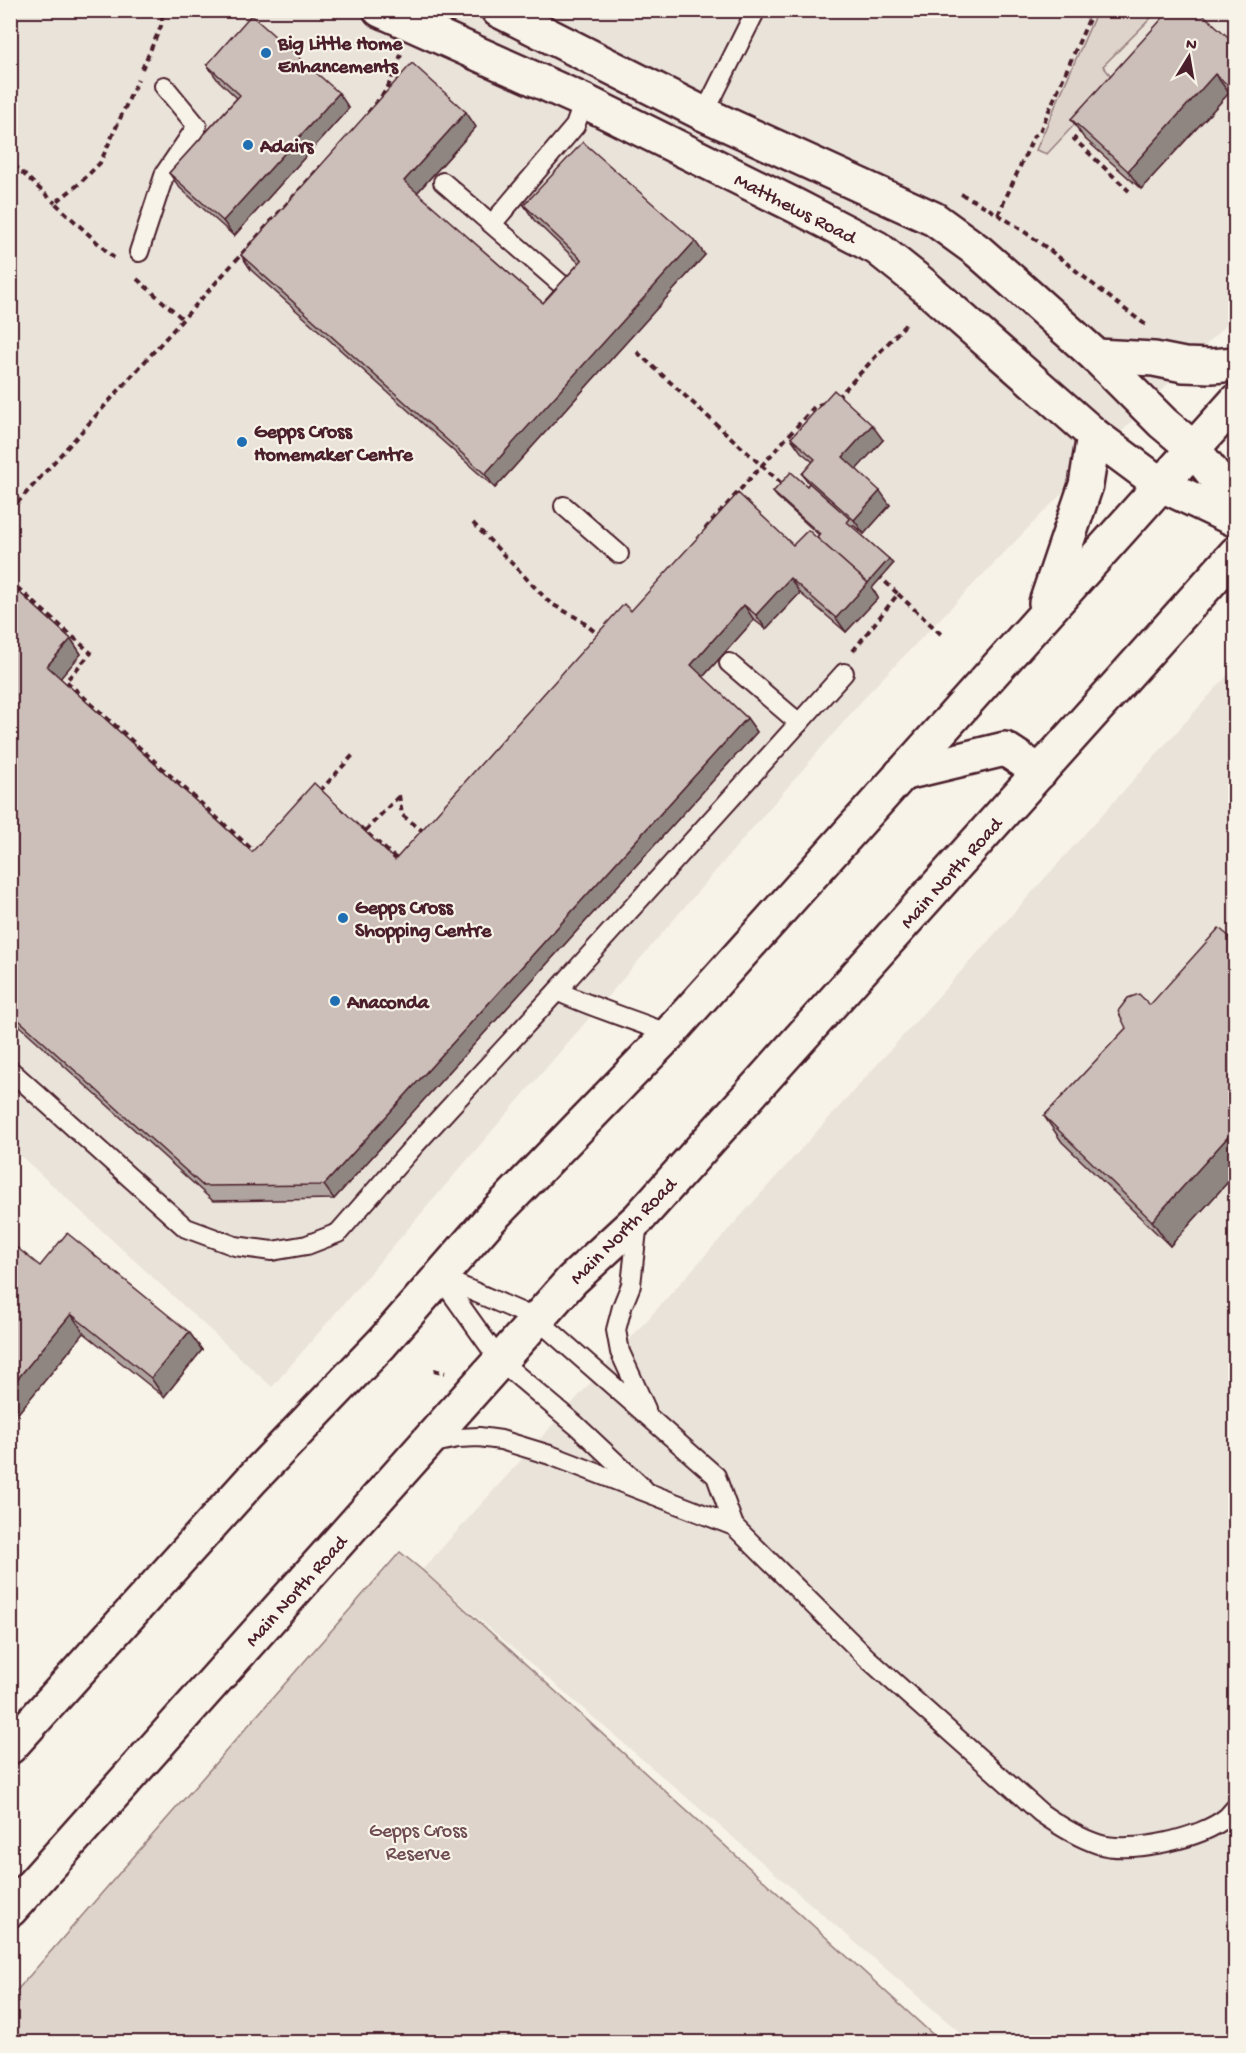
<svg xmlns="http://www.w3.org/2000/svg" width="1246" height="2053" viewBox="0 0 1246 2053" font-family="'Gochi Hand',sans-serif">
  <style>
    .built { fill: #eae3da }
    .green { fill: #ded4cc; stroke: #947a7c; stroke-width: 1.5 }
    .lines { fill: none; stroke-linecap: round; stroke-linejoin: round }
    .service-casing { stroke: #4a1f2b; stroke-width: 22 }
    .minor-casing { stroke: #4a1f2b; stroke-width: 38 }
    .trunk-casing { stroke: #4a1f2b; stroke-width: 38 }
    .path { stroke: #4a1f2b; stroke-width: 4; stroke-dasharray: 6 4.5; stroke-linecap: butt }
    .service { stroke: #f7f3e8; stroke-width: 18 }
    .minor { stroke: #f7f3e8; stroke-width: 33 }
    .trunk { stroke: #f7f3e8; stroke-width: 33 }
    .wall { fill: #afa49f; stroke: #4a1f2b; stroke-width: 1.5 }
    .shaded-wall { fill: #8f8682; stroke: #4a1f2b; stroke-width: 1.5 }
    .building { fill: #ccbfb9; stroke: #4a1f2b; stroke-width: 1.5 }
    .poi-dot { fill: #1f6fb2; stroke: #f7f3e8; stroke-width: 2 }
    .labels { text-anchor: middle; stroke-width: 4.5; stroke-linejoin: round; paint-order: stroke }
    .poi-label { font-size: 20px; font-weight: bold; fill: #4a1f2b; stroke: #f7f3e8; text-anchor: start }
    .street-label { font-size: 20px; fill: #4a1f2b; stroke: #f7f3e8 }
    .park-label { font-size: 20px; fill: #6f4c53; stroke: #f7f3e8 }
  </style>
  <rect width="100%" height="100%" fill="#f7f3e8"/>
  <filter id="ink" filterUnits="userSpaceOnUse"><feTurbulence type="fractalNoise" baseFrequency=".0167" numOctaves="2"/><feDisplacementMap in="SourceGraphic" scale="12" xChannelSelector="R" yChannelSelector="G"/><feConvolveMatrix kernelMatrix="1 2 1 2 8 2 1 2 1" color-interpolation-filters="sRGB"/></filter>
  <g filter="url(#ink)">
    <g class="built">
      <path d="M10,11H1235V315L872,689L272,1387L11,1147Z"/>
      <path d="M1235,667V2042H971L422,1570Z"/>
    </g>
    <g class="green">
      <path d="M1097,11H1143L1151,18L1103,66L1115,81L1047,154L1036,150Z"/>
      <path d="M400,1552L422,1570L941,2042H11V1997Z"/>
    </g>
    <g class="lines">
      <defs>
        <g id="service">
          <path d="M704,114L756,10"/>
          <path d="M443,182L562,285"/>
          <path d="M492,224L575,126L584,101"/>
          <path d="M139,252L165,173L197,126L164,86"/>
          <path d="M564,506L619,554"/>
          <path d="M729,663L799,723"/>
          <path d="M557,991L844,673"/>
          <path d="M10,1070L186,1228L235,1246L272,1251L307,1245L338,1233L415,1145L557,991C593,1008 632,1019 669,1034"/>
          <path d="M638,1221L631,1285L622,1307L616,1330L620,1352L646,1409"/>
          <path d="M440,1277L537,1319L716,1476L734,1526"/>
          <path d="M440,1277L500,1361L577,1426L644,1489"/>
          <path d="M429,1444L458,1438L479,1437L501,1440L550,1455L734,1526L867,1658L1041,1813C1058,1825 1077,1837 1098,1844C1130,1854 1201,1839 1227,1817C1230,1814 1233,1810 1236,1807"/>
        </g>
        <g id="minor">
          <path d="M380,10L584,101L796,206L877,248L921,283L1094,435L1160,484"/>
          <path d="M498,10L704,114L934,219L978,251L1012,281L1096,356L1163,423L1193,448"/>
        </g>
        <g id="trunk">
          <path d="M1096,356L1154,359L1184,365L1211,366L1236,364"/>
          <path d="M1193,448L1236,503"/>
          <path d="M1160,484L1236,520"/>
          <path d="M1046,603L1086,485L1094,435"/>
          <path d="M901,774L1005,749L1040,772"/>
          <path d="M10,1747L253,1478L382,1343L491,1218L669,1034L1236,401"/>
          <path d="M10,1910L572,1280L639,1218L1236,553"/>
        </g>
      </defs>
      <use href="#service" class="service-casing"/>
      <use href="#minor" class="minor-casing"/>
      <use href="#trunk" class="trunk-casing"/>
      <g class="path">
        <path d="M142,69L161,26L163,10"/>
        <path d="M368,113L387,89L401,55"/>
        <path d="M1083,129L1074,139L1129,191"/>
        <path d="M14,165L55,203"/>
        <path d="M961,194C1031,228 1084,280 1146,325"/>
        <path d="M998,215L1034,136L1040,131L1093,10"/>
        <path d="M114,258L55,203L79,184L100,163L138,79"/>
        <path d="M137,279L184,320"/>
        <path d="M637,352L783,485"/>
        <path d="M837,398L906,324"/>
        <path d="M10,511L321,166"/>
        <path d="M473,523L550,603L579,619L600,636"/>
        <path d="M705,529L815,406L825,403"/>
        <path d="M10,581L91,653L66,681L257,854"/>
        <path d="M898,594L944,637"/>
        <path d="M853,651L898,594L878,575"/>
        <path d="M320,791L353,755"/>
        <path d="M399,795L402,815L424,832"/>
        <path d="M360,827L400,862"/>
        <path d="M365,831L399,796"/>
        <path d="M434,1370L445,1373"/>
      </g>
      <use href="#service" class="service"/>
      <use href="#minor" class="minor"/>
      <use href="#trunk" class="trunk"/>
    </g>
    <g class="wall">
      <path d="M1236,44V99L1229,93L1141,189L1084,138L1071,119Z"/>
      <path d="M207,65L349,108L234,236L180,188L169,173L237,98L217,79Z"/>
      <path d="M476,127L417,193L543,303L579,263L534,220L524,205L705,255L495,488L251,270L241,255Z"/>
      <path d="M791,438L883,440L856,469L890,505L864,534L853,525L851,526L889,559L893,564L872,588L878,598L846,632L800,593L766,629L754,620L703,677L747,718L757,732L334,1199L213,1201L10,1017V584L71,639L81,654L60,678L252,852L395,860L631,611L793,545L817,538L819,535L777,497L773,492L807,486L809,483L802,474L813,462L801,452Z"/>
      <path d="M1236,942V1173L1170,1246L1062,1142L1044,1116L1150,1005Z"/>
      <path d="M40,1266L189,1332L202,1350L164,1397L84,1333L10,1423Z"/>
    </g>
    <g class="shaded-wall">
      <path d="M1215,74L1229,93L1141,189L1128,171Z"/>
      <path d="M339,93L349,108L234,236L223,221Z"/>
      <path d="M466,112L476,127L414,196L404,181Z"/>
      <path d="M695,241L705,255L495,488L485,474Z"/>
      <path d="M872,425L883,440L854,472L843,457Z"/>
      <path d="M880,491L890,505L864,534L854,520Z"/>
      <path d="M889,559L893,564L872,588L878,598L846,632L836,618Z"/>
      <path d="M790,578L800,593L766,629L756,615Z"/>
      <path d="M744,605L754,620L701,679L691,665Z"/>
      <path d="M71,639L81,654L58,681L47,666Z"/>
      <path d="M747,718L757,732L334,1199L324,1185Z"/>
      <path d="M1236,1128V1173L1170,1246L1152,1221Z"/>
      <path d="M71,1314L84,1333L10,1423V1388Z"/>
      <path d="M189,1332L202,1350L164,1397L151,1378Z"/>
    </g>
    <g class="building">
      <path d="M1170,10H1198L1236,44V92L1215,74L1128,171L1071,119Z"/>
      <path d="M251,15L339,93L223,221L169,173L240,95L207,65Z"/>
      <path d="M412,63L466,112L404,181L543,303L582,260L524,205L583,142L695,241L485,474L241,255Z"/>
      <path d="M834,390L872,425L843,457L880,491L854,520L802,474L815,459L791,438Z"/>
      <path d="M791,472L807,486L809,483L850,519L847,522L889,559L866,585L868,583L817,538L820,534L773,492Z"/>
      <path d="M738,493L793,545L808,530L868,583L836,618L790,578L756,615L744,605L691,665L747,718L324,1185L203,1186L10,1012V584L71,639L47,666L252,852L314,783L395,860L624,604L631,611Z"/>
      <path d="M1219,928L1236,942V1128L1152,1221L1044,1116L1126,1028L1118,1011L1128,998L1139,994L1150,1005Z"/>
      <path d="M67,1233L189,1332L151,1378L71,1314L10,1388V1242L40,1266Z"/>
    </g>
  </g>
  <g class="poi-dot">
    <circle cx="266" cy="53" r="6"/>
    <circle cx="248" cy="145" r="6"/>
    <circle cx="242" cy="442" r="6"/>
    <circle cx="343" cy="918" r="6"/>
    <circle cx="335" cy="1001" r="6"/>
  </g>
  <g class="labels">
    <g class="poi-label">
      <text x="278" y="49">Big Little Home<tspan x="278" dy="23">Enhancements</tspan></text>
      <text x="260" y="152">Adairs</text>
      <text x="254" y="437">Gepps Cross<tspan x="254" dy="23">Homemaker Centre</tspan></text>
      <text x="355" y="913">Gepps Cross<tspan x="355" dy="23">Shopping Centre</tspan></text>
      <text x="347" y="1008">Anaconda</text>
    </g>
    <g class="street-label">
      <text transform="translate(796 207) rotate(27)" y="7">Matthews Road</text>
      <text transform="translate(950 872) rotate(-48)" y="7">Main North Road</text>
      <text transform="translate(622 1230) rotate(-45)" y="7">Main North Road</text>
      <text transform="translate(295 1590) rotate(-48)" y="7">Main North Road</text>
    </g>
    <g class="park-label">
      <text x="418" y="1836">Gepps Cross<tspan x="418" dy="23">Reserve</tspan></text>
    </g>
  </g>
  <rect width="1246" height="2053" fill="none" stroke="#f7f3e8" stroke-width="36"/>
  <rect x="18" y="18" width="1210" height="2017" fill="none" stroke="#4a1f2b" stroke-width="2" filter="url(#ink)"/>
  <g transform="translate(1189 57) rotate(11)" stroke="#f7f3e8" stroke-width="4.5" paint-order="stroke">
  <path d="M0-4.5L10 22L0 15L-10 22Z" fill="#4a1f2b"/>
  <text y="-9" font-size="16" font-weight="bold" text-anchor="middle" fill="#4a1f2b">N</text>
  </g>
</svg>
